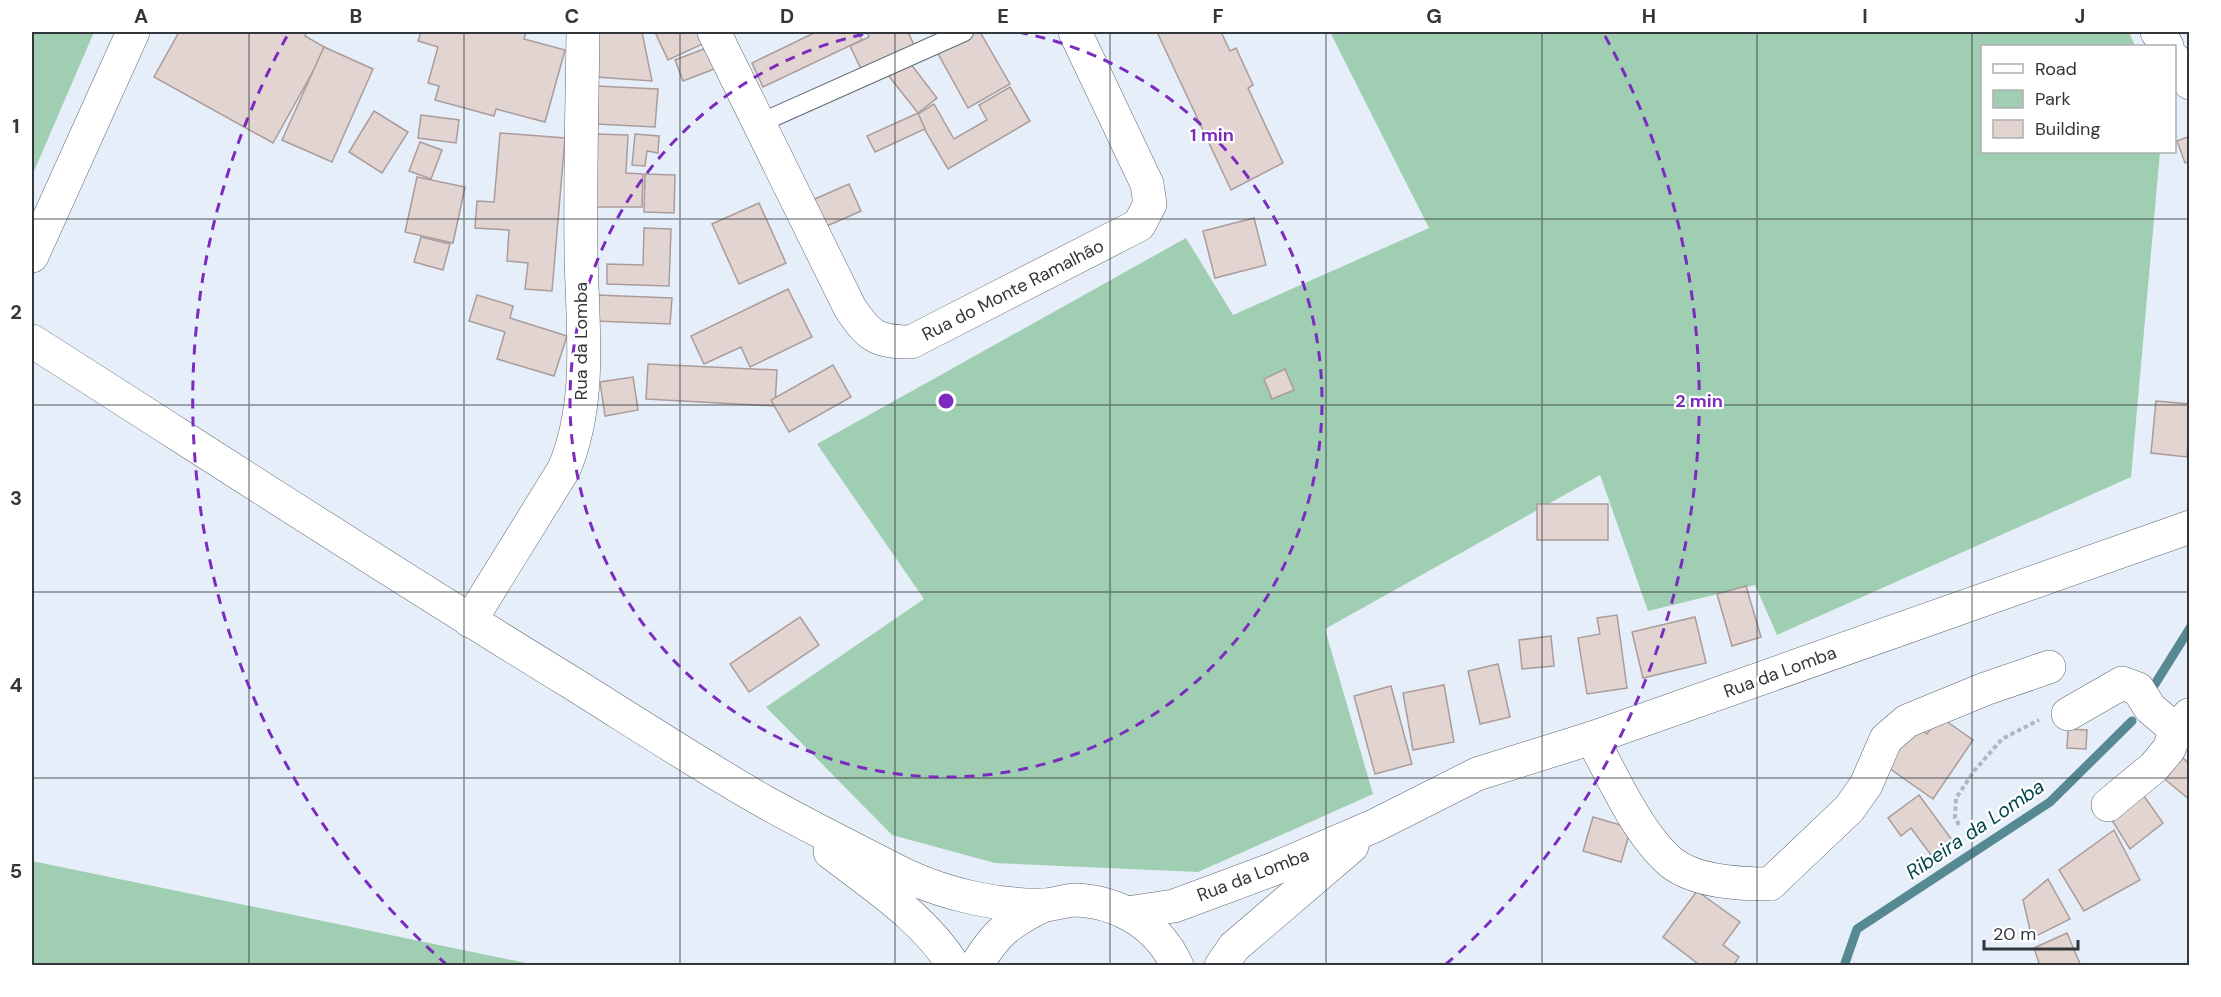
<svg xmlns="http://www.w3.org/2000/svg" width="2221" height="997" viewBox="0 0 2221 997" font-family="'DM Sans',sans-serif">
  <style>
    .green { fill: #a0ceb2 }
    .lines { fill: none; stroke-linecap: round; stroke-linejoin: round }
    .stream { stroke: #568992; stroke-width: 9 }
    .building { fill: #e2d4d1; stroke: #aa9c9a; stroke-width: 1.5 }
    .lane-casing { stroke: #606871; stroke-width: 20 }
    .street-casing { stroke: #606871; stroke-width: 34 }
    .secondary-casing { stroke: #606871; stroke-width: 34 }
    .path { stroke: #b0b7bf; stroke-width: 4; stroke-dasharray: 4.5 3; stroke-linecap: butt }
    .lane { stroke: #fff; stroke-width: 18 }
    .street { stroke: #fff; stroke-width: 33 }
    .secondary { stroke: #fff; stroke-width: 33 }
    .grid { fill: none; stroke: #33373b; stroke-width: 1.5; stroke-opacity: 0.55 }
    .ring { fill: none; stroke: #7b2cbf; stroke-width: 3; stroke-dasharray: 10 8 }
    .labels { text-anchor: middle; stroke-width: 4.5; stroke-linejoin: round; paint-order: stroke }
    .street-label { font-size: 18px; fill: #33373b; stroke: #fff }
    .water-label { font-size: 20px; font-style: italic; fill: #01464f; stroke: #fff }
    .centre { fill: #7b2cbf; stroke: #fff; stroke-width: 3 }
    .ring-label { font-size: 18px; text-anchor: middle; font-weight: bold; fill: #7b2cbf; stroke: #fff; stroke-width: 4.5; stroke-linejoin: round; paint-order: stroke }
    .neatline { fill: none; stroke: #33373b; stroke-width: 2 }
    .grid-label { font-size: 20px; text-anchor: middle; font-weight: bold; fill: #33373b }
  </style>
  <rect width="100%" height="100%" fill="#e6eff9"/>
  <g class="green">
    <path d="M32,32H94L32,176Z"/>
    <path d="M1330,32H2129L2135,46H1982V152H2160L2131,477L1777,635L1755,585L1648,611L1600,475L1325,629L1373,794L1198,872L995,863L892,835L766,707L924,599L817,444L1186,238L1233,315L1429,228Z"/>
    <path d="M32,861L536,965H32Z"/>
  </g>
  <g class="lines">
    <g class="stream">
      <path d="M2155,684L2190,628"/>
      <path d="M1844,966L1857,929L2050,802L2132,721"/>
    </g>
  </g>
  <g class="building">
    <path d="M179,32H307L305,36L326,48L273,143L154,77Z"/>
    <path d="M421,32H526L524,39L565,50L545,122L496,109L494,116L435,100L439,86L428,83L438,47L418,41Z"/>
    <path d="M594,32H642L652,81L596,77Z"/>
    <path d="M655,32H705L709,41L668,60Z"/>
    <path d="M816,32H858L862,40L763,87L752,63Z"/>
    <path d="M867,32H908L915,47L863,73L850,46L869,37Z"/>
    <path d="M968,32H980L1010,84L968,108L936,50Z"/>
    <path d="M1157,32H1221L1230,51L1236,48L1253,85L1248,88L1283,163L1231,190Z"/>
    <path d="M714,45L722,66L683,81L675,60Z"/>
    <path d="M324,47L373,69L332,162L282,140Z"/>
    <path d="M907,59L937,98L918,113L888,75Z"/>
    <path d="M596,86L658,89L655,127L596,124Z"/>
    <path d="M1010,87L1030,121L948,169L916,115L934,104L954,139L987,120L979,105Z"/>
    <path d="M374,111L408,132L382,173L349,152Z"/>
    <path d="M918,113L925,129L875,152L867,136Z"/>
    <path d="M421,115L459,120L456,143L418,138Z"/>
    <path d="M500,133L565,138L552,291L525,289L528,263L507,261L509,230L475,228L477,201L494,202Z"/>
    <path d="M596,134L628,135L626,173L643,174L642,207H595Z"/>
    <path d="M635,134L659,136L658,153L647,151L645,166L632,165Z"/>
    <path d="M2190,136V162L2185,163L2177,141Z"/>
    <path d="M420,142L442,150L431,179L409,171Z"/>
    <path d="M645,174L675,175L674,213L644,212Z"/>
    <path d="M417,177L465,187L453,243L405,232Z"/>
    <path d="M849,184L861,211L820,229L808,202Z"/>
    <path d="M759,203L786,263L739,284L712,224Z"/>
    <path d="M1254,218L1266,265L1215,278L1203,231Z"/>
    <path d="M644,228L671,229L669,286L607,284V264L643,265Z"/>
    <path d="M421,237L450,244L443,270L414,262Z"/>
    <path d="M788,289L812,337L750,367L741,347L704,364L691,336Z"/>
    <path d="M477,295L513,306L510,318L567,336L554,376L497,359L505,332L469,321Z"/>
    <path d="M596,295L672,298L670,324L595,321Z"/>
    <path d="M648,364L777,370L775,406L646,399Z"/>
    <path d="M833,365L851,397L789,432L771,400Z"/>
    <path d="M1285,369L1294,390L1272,399L1264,379Z"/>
    <path d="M633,377L638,410L605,416L600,382Z"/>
    <path d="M2156,401L2190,404L2187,457L2151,453Z"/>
    <rect x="1537" y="504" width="71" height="36"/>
    <path d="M1746,586L1761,637L1732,646L1717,594Z"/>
    <path d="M1617,615L1627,688L1587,694L1578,638L1600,634L1597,618Z"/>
    <path d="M800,617L819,645L749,692L730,664Z"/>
    <path d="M1695,617L1706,663L1643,678L1632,632Z"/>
    <path d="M1551,636L1554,666L1522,669L1519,640Z"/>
    <path d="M1498,664L1510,717L1480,724L1468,671Z"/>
    <path d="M1444,685L1454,742L1413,750L1403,693Z"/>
    <path d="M1391,686L1412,764L1375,774L1354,696Z"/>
    <path d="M1939,716L1973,740L1933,799L1886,766L1914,725L1927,734Z"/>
    <path d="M2068,729L2087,730L2086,749L2067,748Z"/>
    <path d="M2180,755L2190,765V800L2162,777Z"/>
    <path d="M2139,789L2163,823L2130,849L2108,814Z"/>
    <path d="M1919,795L1952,840L1931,855L1911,828L1901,836L1888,818Z"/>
    <path d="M1593,817L1631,828L1621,862L1583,851Z"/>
    <path d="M2114,830L2140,880L2084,911L2059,870Z"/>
    <path d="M2048,879L2070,919L2032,938L2023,900Z"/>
    <path d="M1697,891L1740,922L1723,945L1739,957L1733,966H1701L1663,937Z"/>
    <path d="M2067,933L2081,966H2040L2034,948Z"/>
  </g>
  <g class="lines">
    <defs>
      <path id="lane" d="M760,123L964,32"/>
      <g id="street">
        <path d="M714,32L850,308C869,336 876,342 911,342L1139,225L1150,204L1147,184L1075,32"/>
        <path d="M2157,32L2167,46"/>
        <path d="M2174,59L2190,83"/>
        <path d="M470,621L564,469C593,400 582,325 581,252C580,178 582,105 583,32"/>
        <path d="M2068,714L2122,683L2138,689L2150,708L2176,730"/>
        <path d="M1592,738C1612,776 1639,836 1672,863C1696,882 1741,884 1770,884L1849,809L1866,785L1886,739L1907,721L1985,689L2049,667"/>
        <path d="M2108,805L2154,767L2169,749L2176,730L2189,715"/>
      </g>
      <g id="secondary">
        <path d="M32,256L133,32"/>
        <path d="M32,341C211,455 390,572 572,683C636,723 700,765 765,802C812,828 860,852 907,876C948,895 998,906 1043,905C1054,905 1065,900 1076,900C1119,902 1159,925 1177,966"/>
        <path d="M830,852C874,886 924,918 954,966"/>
        <path d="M1127,913L1174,906L1271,870L1374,826L1477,774L1592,738L2190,527"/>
        <path d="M976,966C996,932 1010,922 1044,905"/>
        <path d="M1221,966L1234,947L1352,846"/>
      </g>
    </defs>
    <use href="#lane" class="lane-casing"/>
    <use href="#street" class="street-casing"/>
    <use href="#secondary" class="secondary-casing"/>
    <path class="path" d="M1959,825L1955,817L1956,798L1975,770L2002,739L2039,720"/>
    <use href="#lane" class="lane"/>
    <use href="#street" class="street"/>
    <use href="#secondary" class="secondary"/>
  </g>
  <path class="grid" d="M249,32V966M464,32V966M680,32V966M895,32V966M1110,32V966M1326,32V966M1542,32V966M1757,32V966M1972,32V966M32,219H2190M32,405H2190M32,592H2190M32,778H2190"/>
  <g class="ring">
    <path d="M1018 32A376 376 0 1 1 874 32"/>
    <path d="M447 965A753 753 0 0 1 287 36M1605 36A753 753 0 0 1 1445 965"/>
  </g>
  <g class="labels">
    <g class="street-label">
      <text transform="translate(1013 290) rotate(-27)" y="6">Rua do Monte Ramalhão</text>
      <text transform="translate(581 341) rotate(-90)" y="6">Rua da Lomba</text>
      <text transform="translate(1780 672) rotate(-20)" y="6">Rua da Lomba</text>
      <text transform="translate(1253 875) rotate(-21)" y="6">Rua da Lomba</text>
    </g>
    <g class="water-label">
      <text transform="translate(1975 829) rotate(-34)" y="7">Ribeira da Lomba</text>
    </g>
  </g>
  <circle cx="946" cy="401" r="9" class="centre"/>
  <g class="ring-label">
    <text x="1212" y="141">1 min</text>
    <text x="1699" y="407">2 min</text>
  </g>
  <rect width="2221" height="997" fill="none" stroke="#ffffff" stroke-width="66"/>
  <rect x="1981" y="45" width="195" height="108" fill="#ffffff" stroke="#adafb1" stroke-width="1.5"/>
  <rect x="1993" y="64" width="30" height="9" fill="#ffffff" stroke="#adafb1" stroke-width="1.5"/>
  <text x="2035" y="75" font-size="18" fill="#33373b">Road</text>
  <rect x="1993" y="90" width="30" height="18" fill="#a0ceb2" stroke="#adafb1" stroke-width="1.5"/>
  <text x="2035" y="105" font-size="18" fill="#33373b">Park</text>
  <rect x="1993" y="120" width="30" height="18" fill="#e2d4d1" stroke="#adafb1" stroke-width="1.5"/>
  <text x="2035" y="135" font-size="18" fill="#33373b">Building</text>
  <path d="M1984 940v9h94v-9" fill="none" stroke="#33373b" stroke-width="3"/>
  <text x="1993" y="940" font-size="18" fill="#33373b" stroke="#ffffff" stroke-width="4.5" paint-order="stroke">20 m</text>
  <rect x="33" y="33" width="2155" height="931" class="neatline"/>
  <g class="grid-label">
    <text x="141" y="23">A</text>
    <text x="356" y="23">B</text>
    <text x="572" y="23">C</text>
    <text x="787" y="23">D</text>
    <text x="1003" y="23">E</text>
    <text x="1218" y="23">F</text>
    <text x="1434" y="23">G</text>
    <text x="1649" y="23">H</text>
    <text x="1865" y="23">I</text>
    <text x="2080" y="23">J</text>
    <text x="16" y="133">1</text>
    <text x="16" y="319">2</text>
    <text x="16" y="505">3</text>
    <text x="16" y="692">4</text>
    <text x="16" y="878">5</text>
  </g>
</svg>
